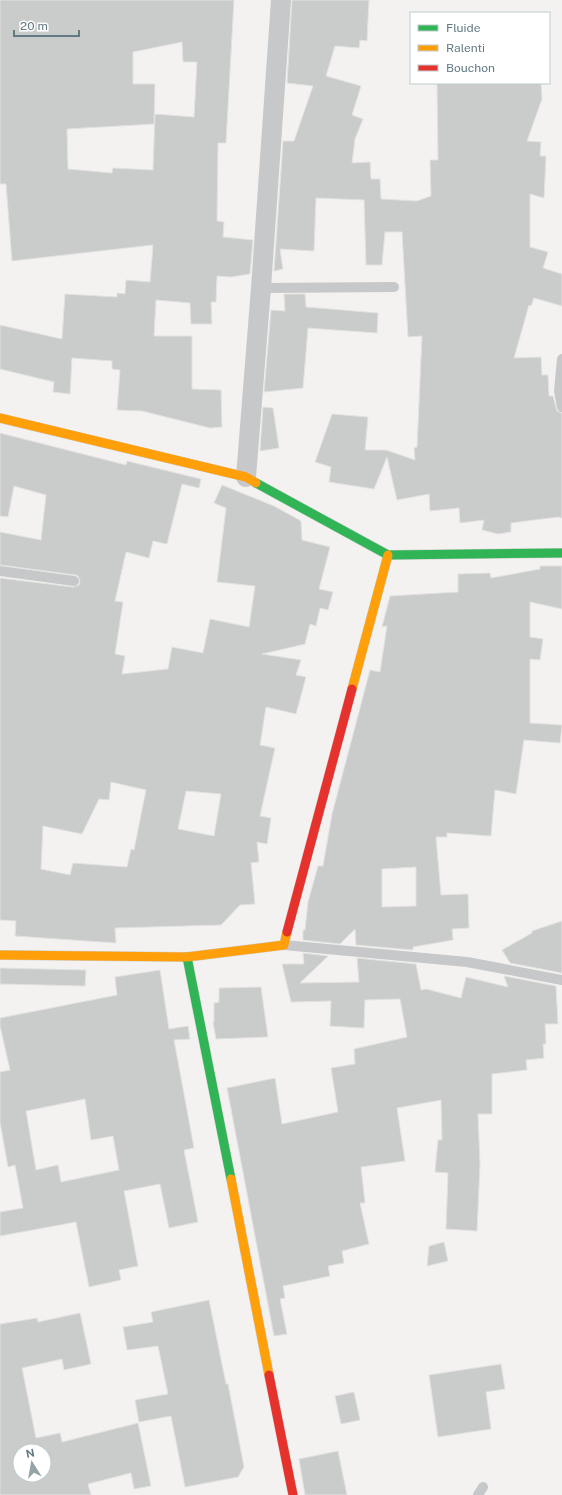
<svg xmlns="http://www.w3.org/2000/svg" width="562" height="1495" viewBox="0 0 562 1495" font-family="'Public Sans',sans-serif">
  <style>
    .building { fill: #cacccb; stroke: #e2e2e0; fill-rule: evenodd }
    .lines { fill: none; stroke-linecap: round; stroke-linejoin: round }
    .fast-casing { stroke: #cfd0d0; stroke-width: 10 }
    .slow-casing { stroke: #cfd0d0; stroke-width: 10 }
    .jam-casing { stroke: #cfd0d0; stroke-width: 10 }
    .lane { stroke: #c7c8c9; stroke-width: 10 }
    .street { stroke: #c7c8c9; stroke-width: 20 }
    .fast { stroke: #30b455; stroke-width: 9 }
    .slow { stroke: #ff9f0a; stroke-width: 9 }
    .jam { stroke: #e5322d; stroke-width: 9 }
  </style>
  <rect width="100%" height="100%" fill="#f3f2f0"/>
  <g class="building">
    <path d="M0,0H234L226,143H218L217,221L224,222L223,237L253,240L250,274L231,277L217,276L216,302H211L212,324H191L190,303L156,300L154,336H192V389L221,390L222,427L210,428L142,411L117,410L120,370L112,369V361L72,358L70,394L53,392L54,382L0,369V325L62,339L65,294L117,297V293L125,294L126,280L150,282L153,245L12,261L6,184H0ZM182,42L183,62H197L194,117L155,114L153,170L113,168L112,173L68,169L67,129L154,124L155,84H133V52Z"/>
    <path d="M292,0H369L367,41L360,40L359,48L335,46L326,76L361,86L352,115L363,119L355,139L352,163L370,162L371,179H380L381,199L417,201L431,196L430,160H438L437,83H541L542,99L527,141L541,142L540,156H546L544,198L530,194V247L548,252L543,268L562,274V306L534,298L531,306L529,305L514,358L541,357L542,375H548L549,396H553L557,411L562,413V518L558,517L511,523V532L498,534L482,530L484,520L460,523L459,508L430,511L429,494L397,500L387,457L374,489L329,482L331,467L315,462L332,414L368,417L365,450H386L415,460L414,448L417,447L422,336L408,337L402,232H385L382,265H366L364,200L316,198L314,251L280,249L283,269L274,271L283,141H294L313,86L287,83Z"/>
    <path d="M284,294H305L306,307L378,313L377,333L308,328L303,388L264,392L271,310L285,311Z"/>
    <path d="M263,407L273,408L279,448L260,451Z"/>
    <path d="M0,433L126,465L127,461L201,479L199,488L182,484L167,544L153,541L149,558L126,552L115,601L123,602L115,654L125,656L122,674L168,669L172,647L203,653L210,619L249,627L255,586L217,582L226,508L214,503L222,485L274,506L301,521L302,540L330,547L319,589L333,592L328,610L320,608L316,626L310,624L305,644L262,654L301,660L296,675L306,677L296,714L266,707L260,745L275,748L260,816L271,818L267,844L257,842L259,862L251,863L255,904L240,905L221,925L115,928L116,943L15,936L16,921L0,920V578L73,587L79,585L80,581L78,576L75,575L0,565V532L41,540L46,495L14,486L8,517L0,516ZM111,782L146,790L134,850L131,849L127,867L73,863L70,875L41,869L43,826L82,834L99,799L109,800ZM186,791L221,794L214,836L178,829Z"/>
    <path d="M540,566H562V609L530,602V637L543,639L540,660L530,659V723L562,725L560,743L524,740L516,794L495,790L491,836L447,833V837H436L441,895L468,894L469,928L452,929L453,940L413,947V950L356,945L355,929L340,944L303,940V930H305L308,902L318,866H323L332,814L370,670L380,672L387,626L382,627L390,596L458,592V574L490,573L491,578L540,569ZM416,867V906L382,907V869Z"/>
    <path d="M562,921V973L510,963L502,950L532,933V931Z"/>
    <path d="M303,953L328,956L300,983L359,982L357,958L416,964L421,990L426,989L461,998L466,977L508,987L504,976L556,986L558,1024H545L546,1044H543L544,1058L526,1060L527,1070L492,1074V1114H478L480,1165L477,1231L446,1229L448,1173L435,1172L438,1140H442L441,1100L397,1108L405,1161L361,1167L365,1203H360L369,1244L342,1251L344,1263L328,1266L330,1276L283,1286L285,1298L280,1299L287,1334L274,1336L227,1088L275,1078L282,1124L338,1112L331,1068L355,1064L354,1049L407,1037L400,999L365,1000L364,1028L330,1026L331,1001L291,1002L282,964H304Z"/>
    <path d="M0,968L86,970L85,986L0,984Z"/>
    <path d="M160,970L169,1029L188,1026L190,1039L174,1040L194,1148L184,1150L198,1222L169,1228L160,1184L124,1191L138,1266L119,1270L121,1280L89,1287L76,1222L0,1236V1212L23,1208L15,1165L8,1167L0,1122V1072L10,1070L0,1026V1018L117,995L115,977ZM85,1099L91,1140L113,1136L119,1170L61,1182L58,1165L36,1170L26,1111Z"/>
    <path d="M261,987L268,1037L216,1039L213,1022H214V1003L219,1002V988Z"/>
    <path d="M444,1242L448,1261L427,1266L429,1246Z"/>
    <path d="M209,1300L226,1384H228L244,1467L238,1477L185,1487L171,1416L139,1422L135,1400L168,1394L158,1346L127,1350L123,1327L153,1322L151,1312Z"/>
    <path d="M80,1313L91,1364L64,1370L62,1359L22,1368L36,1438L60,1433L62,1442L138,1423L151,1486L134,1489L131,1473L88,1484L91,1495H0V1324L37,1318L38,1322ZM20,1451H44V1475H20Z"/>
    <path d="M501,1364L505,1389L486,1392L491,1429L438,1437L429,1375Z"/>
    <path d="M354,1392L360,1420L341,1424L335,1396Z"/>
    <path d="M338,1451L347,1495H305L299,1459Z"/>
  </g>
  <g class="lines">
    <defs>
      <g id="fast">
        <path d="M256,483L388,555L562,553"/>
        <path d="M187,957L231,1179"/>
      </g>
      <g id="slow">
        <path d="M0,418L246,477L256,483"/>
        <path d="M352,689L388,555"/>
        <path d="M0,955L187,957L284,945L287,932"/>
        <path d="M231,1179L269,1375"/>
      </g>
      <g id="jam">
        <path d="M287,932L352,689"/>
        <path d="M269,1375L293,1495"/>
      </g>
    </defs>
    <use href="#fast" class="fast-casing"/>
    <use href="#slow" class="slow-casing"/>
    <use href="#jam" class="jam-casing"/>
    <g class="lane">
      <path d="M261,288L394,287"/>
      <path d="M562,359L559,391L562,407"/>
      <path d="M0,571L74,581"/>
      <path d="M284,945L467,962L562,980"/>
      <path d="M478,1495L483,1487"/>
    </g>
    <path class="street" d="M246,477L261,288L281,0"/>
    <use href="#fast" class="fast"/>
    <use href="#slow" class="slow"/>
    <use href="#jam" class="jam"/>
  </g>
  <rect x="410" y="12" width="140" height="72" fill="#ffffff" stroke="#c0cacd"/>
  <rect x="418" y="25" width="20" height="6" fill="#30b455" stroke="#c0cacd"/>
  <text x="446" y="32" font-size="12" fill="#627a82">Fluide</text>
  <rect x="418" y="45" width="20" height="6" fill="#ff9f0a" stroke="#c0cacd"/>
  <text x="446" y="52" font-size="12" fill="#627a82">Ralenti</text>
  <rect x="418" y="65" width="20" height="6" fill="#e5322d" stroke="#c0cacd"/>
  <text x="446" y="72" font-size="12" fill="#627a82">Bouchon</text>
  <g transform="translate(32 1463) rotate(349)"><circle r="19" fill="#ffffff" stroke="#c0cacd"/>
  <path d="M0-3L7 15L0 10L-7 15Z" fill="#95a4a8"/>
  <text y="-6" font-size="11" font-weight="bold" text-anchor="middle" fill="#627a82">N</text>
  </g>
  <path d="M14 30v6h65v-6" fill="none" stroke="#627a82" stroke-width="2"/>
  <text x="20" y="30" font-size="12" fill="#627a82" stroke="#ffffff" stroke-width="3" paint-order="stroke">20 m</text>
</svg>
